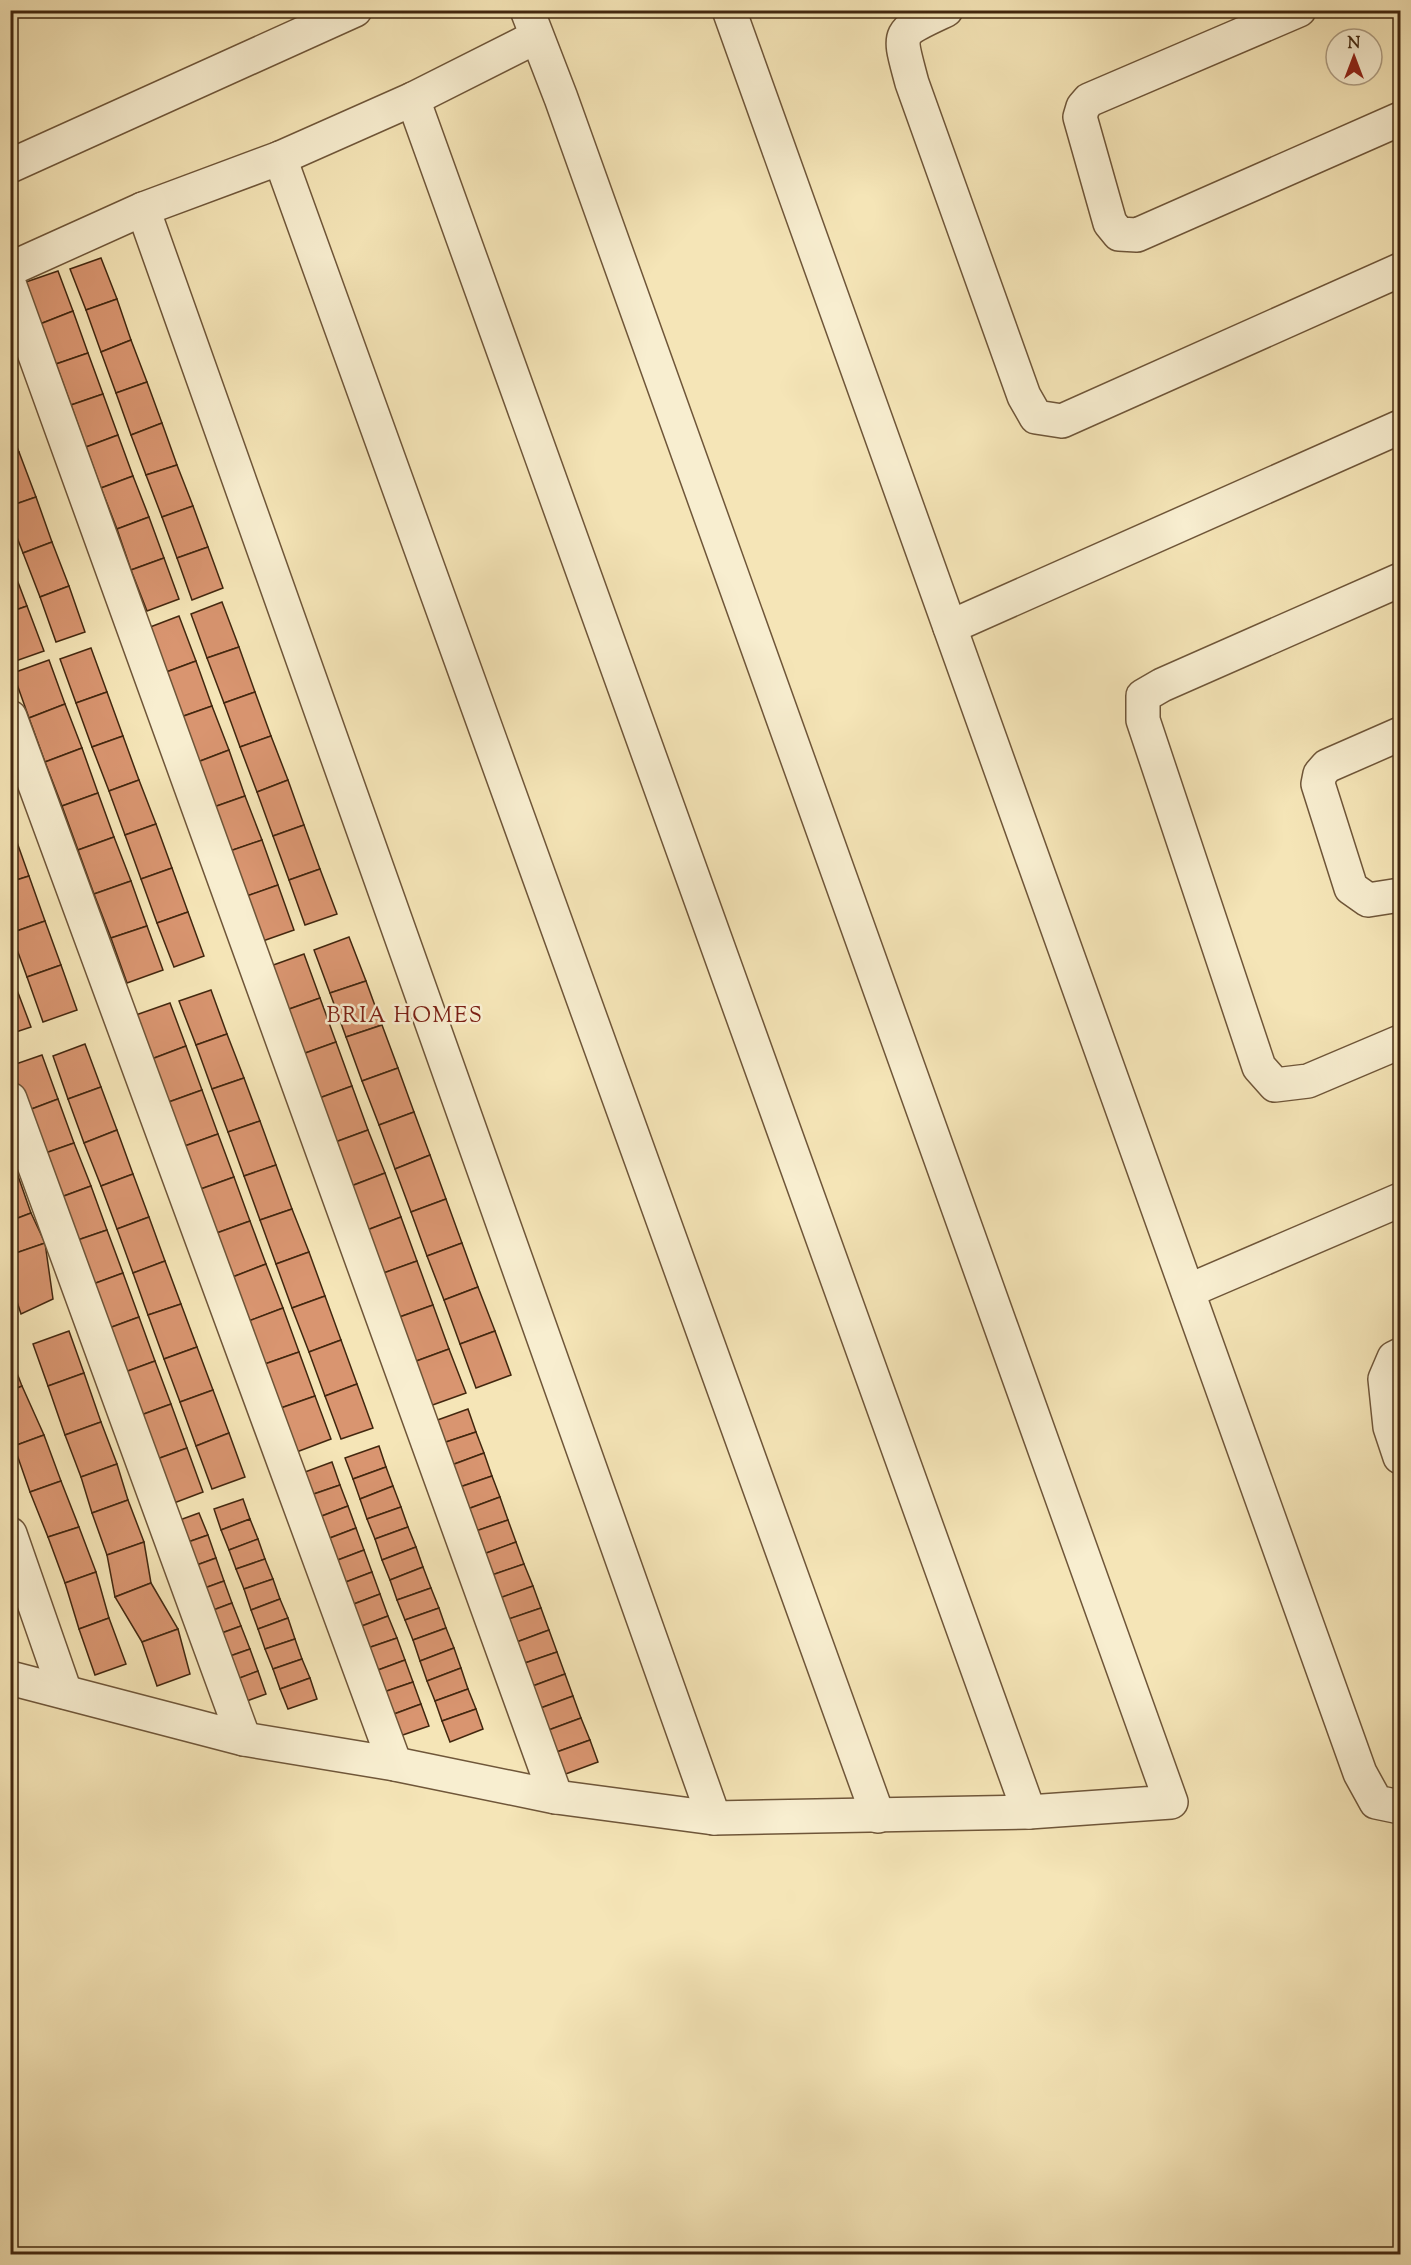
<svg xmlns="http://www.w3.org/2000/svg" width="1411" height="2265" viewBox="0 0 1411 2265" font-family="'Sorts Mill Goudy',serif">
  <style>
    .building { fill: #d99570; stroke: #42270f; stroke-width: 1.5 }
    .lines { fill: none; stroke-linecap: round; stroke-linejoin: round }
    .minor-casing { stroke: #6f5639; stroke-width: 36 }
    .minor { stroke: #f8eed0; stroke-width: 33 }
    .labels { text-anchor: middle; stroke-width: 5; stroke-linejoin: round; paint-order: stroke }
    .neighbourhood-label { font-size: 22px; letter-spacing: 1.5px; fill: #7a1f14; stroke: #f8eed0 }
  </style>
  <rect width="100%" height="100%" fill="#f5e5b7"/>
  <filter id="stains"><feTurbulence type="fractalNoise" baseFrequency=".00333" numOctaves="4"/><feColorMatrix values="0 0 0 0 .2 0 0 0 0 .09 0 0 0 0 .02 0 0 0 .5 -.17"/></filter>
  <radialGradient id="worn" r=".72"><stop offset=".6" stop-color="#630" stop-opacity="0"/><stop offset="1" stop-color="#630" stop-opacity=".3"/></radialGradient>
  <g class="building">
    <path d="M101,258L117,299L86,310L70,269Z"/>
    <path d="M58,271L73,311L40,324L26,282Z"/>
    <path d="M117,299L131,340L101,352L86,310Z"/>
    <path d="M73,311L88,353L56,364L40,324Z"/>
    <path d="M131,340L147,382L116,393L101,352Z"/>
    <path d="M88,353L103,394L71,405L56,364Z"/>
    <path d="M147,382L162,423L131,435L116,393Z"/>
    <path d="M103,394L118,435L86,447L71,405Z"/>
    <path d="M162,423L177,465L146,475L131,435Z"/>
    <path d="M10,429L19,452L10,456Z"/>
    <path d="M118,435L133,476L101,488L86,447Z"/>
    <path d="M19,452L36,497L10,506V456Z"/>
    <path d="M177,465L193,506L162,517L146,475Z"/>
    <path d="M133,476L149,517L117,529L101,488Z"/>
    <path d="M36,497L52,542L23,553L10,519V506Z"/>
    <path d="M193,506L208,547L177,558L162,517Z"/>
    <path d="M149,517L164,558L131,570L117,529Z"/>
    <path d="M52,542L69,586L40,597L23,553Z"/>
    <path d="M208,547L223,588L192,600L177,558Z"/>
    <path d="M164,558L179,599L147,611L131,570Z"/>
    <path d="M10,561L27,606L10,612Z"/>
    <path d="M69,586L85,632L56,642L40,597Z"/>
    <path d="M222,602L239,647L207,658L191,614Z"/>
    <path d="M27,606L44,651L10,663V612Z"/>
    <path d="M179,616L196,661L161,674L145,629Z"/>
    <path d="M239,647L255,692L224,703L207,658Z"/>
    <path d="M91,648L107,692L76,703L60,659Z"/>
    <path d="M49,660L65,704L29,718L13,673Z"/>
    <path d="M196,661L212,706L178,718L161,674Z"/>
    <path d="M107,692L123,736L92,747L76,703Z"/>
    <path d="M255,692L271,736L240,747L224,703Z"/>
    <path d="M65,704L82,748L45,762L29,718Z"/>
    <path d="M212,706L229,750L195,763L178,718Z"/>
    <path d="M123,736L139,780L109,791L92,747Z"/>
    <path d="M271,736L288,780L257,792L240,747Z"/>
    <path d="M82,748L98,793L62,806L45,762Z"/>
    <path d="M229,750L245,796L211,808L195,763Z"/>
    <path d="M139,780L156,824L125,835L109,791Z"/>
    <path d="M288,780L304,825L273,836L257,792Z"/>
    <path d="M98,793L114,837L78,850L62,806Z"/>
    <path d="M245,796L262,840L227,852L211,808Z"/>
    <path d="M156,824L172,868L141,879L125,835Z"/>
    <path d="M304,825L320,869L289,880L273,836Z"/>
    <path d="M13,831L29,876L10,882V832Z"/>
    <path d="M114,837L131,881L94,894L78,850Z"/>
    <path d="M262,840L278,885L244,897L227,852Z"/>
    <path d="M172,868L188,912L157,923L141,879Z"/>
    <path d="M320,869L337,914L305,925L289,880Z"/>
    <path d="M29,876L45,921L11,933L10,882Z"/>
    <path d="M131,881L147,926L111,938L94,894Z"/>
    <path d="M278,885L294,930L260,942L244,897Z"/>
    <path d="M188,912L204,956L174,967L157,923Z"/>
    <path d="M45,921L61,965L27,977L11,933Z"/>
    <path d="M147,926L163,970L127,983L111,938Z"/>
    <path d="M349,937L366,981L330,993L314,950Z"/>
    <path d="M304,954L320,998L281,1012L265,968Z"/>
    <path d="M61,965L77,1010L43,1022L27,977Z"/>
    <path d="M366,981L382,1025L346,1037L330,993Z"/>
    <path d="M14,982L31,1027L10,1034V983Z"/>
    <path d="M211,990L227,1034L196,1045L179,1001Z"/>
    <path d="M320,998L336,1042L297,1056L281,1012Z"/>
    <path d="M170,1003L186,1046L149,1060L133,1016Z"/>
    <path d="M382,1025L398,1068L362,1081L346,1037Z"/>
    <path d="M227,1034L244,1078L212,1089L196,1045Z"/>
    <path d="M336,1042L352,1086L314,1100L297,1056Z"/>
    <path d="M85,1044L101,1087L68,1099L53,1056Z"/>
    <path d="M186,1046L202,1090L166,1103L149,1060Z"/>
    <path d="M42,1055L58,1099L21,1113L10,1085V1066Z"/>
    <path d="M398,1068L414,1112L379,1125L362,1081Z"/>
    <path d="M244,1078L260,1121L228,1132L212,1089Z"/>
    <path d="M352,1086L368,1130L330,1144L314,1100Z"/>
    <path d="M101,1087L117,1130L84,1143L68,1099Z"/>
    <path d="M202,1090L218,1134L182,1147L166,1103Z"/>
    <path d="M58,1099L74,1143L37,1156L21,1113Z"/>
    <path d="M414,1112L430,1155L395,1169L379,1125Z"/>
    <path d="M260,1121L276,1165L244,1176L228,1132Z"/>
    <path d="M117,1130L133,1174L101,1186L84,1143Z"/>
    <path d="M368,1130L385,1173L346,1188L330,1144Z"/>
    <path d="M218,1134L234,1177L198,1190L182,1147Z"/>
    <path d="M74,1143L91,1186L53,1200L37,1156Z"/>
    <path d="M10,1155L17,1173L10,1175Z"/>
    <path d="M430,1155L446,1199L411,1212L395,1169Z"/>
    <path d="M276,1165L292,1209L260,1220L244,1176Z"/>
    <path d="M17,1173L31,1213L10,1221V1175Z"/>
    <path d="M385,1173L401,1217L362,1232L346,1188Z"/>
    <path d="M133,1174L149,1217L117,1229L101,1186Z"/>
    <path d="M234,1177L250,1221L214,1234L198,1190Z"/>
    <path d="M91,1186L107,1230L69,1243L53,1200Z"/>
    <path d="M446,1199L462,1243L427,1256L411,1212Z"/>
    <path d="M292,1209L309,1252L276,1264L260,1220Z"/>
    <path d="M31,1213L45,1243L10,1255V1221Z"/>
    <path d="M149,1217L165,1261L133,1273L117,1229Z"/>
    <path d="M401,1217L417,1261L378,1275L362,1232Z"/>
    <path d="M250,1221L266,1264L230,1278L214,1234Z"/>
    <path d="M107,1230L123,1273L85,1287L69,1243Z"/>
    <path d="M45,1243L53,1299L21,1314L10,1280V1255Z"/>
    <path d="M462,1243L478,1287L444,1300L427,1256Z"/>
    <path d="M309,1252L325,1296L292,1308L276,1264Z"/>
    <path d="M165,1261L181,1304L148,1315L133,1273Z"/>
    <path d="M417,1261L433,1305L394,1319L378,1275Z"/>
    <path d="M266,1264L283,1308L246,1322L230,1278Z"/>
    <path d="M123,1273L139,1317L101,1331L85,1287Z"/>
    <path d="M478,1287L495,1331L460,1344L444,1300Z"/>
    <path d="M325,1296L341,1340L309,1352L292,1308Z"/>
    <path d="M181,1304L197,1347L164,1359L148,1315Z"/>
    <path d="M433,1305L449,1349L411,1363L394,1319Z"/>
    <path d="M283,1308L299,1352L262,1365L246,1322Z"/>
    <path d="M139,1317L155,1361L117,1375L101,1331Z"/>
    <path d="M69,1331L84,1373L48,1386L33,1344Z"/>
    <path d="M495,1331L511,1375L476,1388L460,1344Z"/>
    <path d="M341,1340L357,1384L325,1396L309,1352Z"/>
    <path d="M197,1347L213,1390L180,1402L164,1359Z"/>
    <path d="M449,1349L466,1393L427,1407L411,1363Z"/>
    <path d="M299,1352L315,1396L278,1409L262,1365Z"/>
    <path d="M10,1355L22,1386L10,1391Z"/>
    <path d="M155,1361L171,1404L133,1418L117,1375Z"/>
    <path d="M84,1373L101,1422L65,1435L48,1386Z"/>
    <path d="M357,1384L373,1428L341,1439L325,1396Z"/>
    <path d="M22,1386L44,1435L14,1446L10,1439V1391Z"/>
    <path d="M213,1390L229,1433L196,1446L180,1402Z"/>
    <path d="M315,1396L331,1439L294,1453L278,1409Z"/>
    <path d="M171,1404L187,1448L149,1462L133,1418Z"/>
    <path d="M468,1409L476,1432L440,1444L432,1422Z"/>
    <path d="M101,1422L117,1464L81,1477L65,1435Z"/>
    <path d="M476,1432L484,1453L449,1466L440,1444Z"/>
    <path d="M229,1433L245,1477L212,1489L196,1446Z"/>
    <path d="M44,1435L61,1481L30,1492L14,1446Z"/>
    <path d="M379,1446L386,1467L353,1479L345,1458Z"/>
    <path d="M187,1448L203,1492L166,1506L149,1462Z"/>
    <path d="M484,1453L492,1476L457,1488L449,1466Z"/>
    <path d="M332,1462L340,1485L305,1497L297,1475Z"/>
    <path d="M117,1464L128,1500L92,1513L81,1477Z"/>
    <path d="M386,1467L393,1486L360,1499L353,1479Z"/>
    <path d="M492,1476L500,1497L465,1510L457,1488Z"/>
    <path d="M61,1481L79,1527L48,1537L30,1492Z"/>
    <path d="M340,1485L348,1506L314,1519L305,1497Z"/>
    <path d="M393,1486L401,1507L367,1519L360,1499Z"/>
    <path d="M500,1497L508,1520L473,1532L465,1510Z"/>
    <path d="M243,1499L250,1519L221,1530L214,1509Z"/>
    <path d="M128,1500L144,1542L107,1555L92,1513Z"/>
    <path d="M348,1506L356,1528L322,1541L314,1519Z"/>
    <path d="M401,1507L408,1527L375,1539L367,1519Z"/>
    <path d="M199,1513L208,1535L174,1547L166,1525Z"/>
    <path d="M250,1519L258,1539L229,1550L221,1530Z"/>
    <path d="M508,1520L516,1542L481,1555L473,1532Z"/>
    <path d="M79,1527L96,1572L65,1583L48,1537Z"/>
    <path d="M408,1527L416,1547L382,1560L375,1539Z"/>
    <path d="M356,1528L364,1550L330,1563L322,1541Z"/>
    <path d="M208,1535L216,1558L183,1570L174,1547Z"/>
    <path d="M258,1539L265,1559L236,1569L229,1550Z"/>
    <path d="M144,1542L151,1583L115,1597L107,1555Z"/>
    <path d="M516,1542L524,1564L489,1576L481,1555Z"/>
    <path d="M416,1547L423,1567L390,1580L382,1560Z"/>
    <path d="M364,1550L372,1572L338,1585L330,1563Z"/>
    <path d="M216,1558L224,1581L191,1593L183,1570Z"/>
    <path d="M265,1559L273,1579L244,1589L236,1569Z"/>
    <path d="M524,1564L533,1586L497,1599L489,1576Z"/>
    <path d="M423,1567L431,1588L397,1600L390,1580Z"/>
    <path d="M96,1572L109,1618L79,1629L65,1583Z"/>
    <path d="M372,1572L380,1594L346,1607L338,1585Z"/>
    <path d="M273,1579L280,1599L251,1610L244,1589Z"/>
    <path d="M224,1581L232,1603L200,1615L191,1593Z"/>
    <path d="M151,1583L178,1629L142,1642L115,1597Z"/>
    <path d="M533,1586L541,1608L506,1620L497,1599Z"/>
    <path d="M431,1588L439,1608L405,1620L397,1600Z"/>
    <path d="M380,1594L388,1616L354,1629L346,1607Z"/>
    <path d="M280,1599L288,1618L258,1629L251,1610Z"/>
    <path d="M232,1603L241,1626L208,1638L200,1615Z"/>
    <path d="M439,1608L446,1628L413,1640L405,1620Z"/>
    <path d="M541,1608L549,1630L514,1643L506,1620Z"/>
    <path d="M388,1616L397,1638L362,1650L354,1629Z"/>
    <path d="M109,1618L126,1664L95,1675L79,1629Z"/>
    <path d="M288,1618L295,1639L265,1649L258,1629Z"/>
    <path d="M241,1626L250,1649L216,1661L208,1638Z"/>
    <path d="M446,1628L454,1648L420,1661L413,1640Z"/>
    <path d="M178,1629L190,1674L157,1686L142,1642Z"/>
    <path d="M549,1630L557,1652L522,1664L514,1643Z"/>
    <path d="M397,1638L405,1660L370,1673L362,1650Z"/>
    <path d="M295,1639L302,1659L273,1669L265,1649Z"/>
    <path d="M454,1648L461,1668L427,1681L420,1661Z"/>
    <path d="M250,1649L258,1671L224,1684L216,1661Z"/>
    <path d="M557,1652L565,1674L530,1687L522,1664Z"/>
    <path d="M302,1659L310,1678L280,1689L273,1669Z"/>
    <path d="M405,1660L413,1682L378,1694L370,1673Z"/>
    <path d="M461,1668L468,1689L435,1701L427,1681Z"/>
    <path d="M258,1671L266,1694L233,1706L224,1684Z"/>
    <path d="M565,1674L573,1696L538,1709L530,1687Z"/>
    <path d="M310,1678L317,1699L288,1709L280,1689Z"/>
    <path d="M413,1682L421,1704L386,1717L378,1694Z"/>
    <path d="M468,1689L476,1709L442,1721L435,1701Z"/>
    <path d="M573,1696L581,1718L546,1731L538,1709Z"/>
    <path d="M421,1704L429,1726L394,1738L386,1717Z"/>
    <path d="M476,1709L483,1729L450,1742L442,1721Z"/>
    <path d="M581,1718L590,1740L554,1753L546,1731Z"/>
    <path d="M590,1740L598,1762L563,1775L554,1753Z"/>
  </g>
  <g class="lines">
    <defs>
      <g id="minor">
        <path d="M729,10L1360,1773L1376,1802L1400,1807"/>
        <path d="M946,10C895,34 898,30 912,83L1024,396L1036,417L1062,421L1400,270"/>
        <path d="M1299,10L1089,100L1083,107L1080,117L1110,223L1119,234L1137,235L1400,119"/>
        <path d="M413,99L1029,1812"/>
        <path d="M280,158L878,1816"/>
        <path d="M10,166L355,10"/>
        <path d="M143,209L714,1818"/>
        <path d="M10,269L143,209L280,158L413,99L536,37"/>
        <path d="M10,286L556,1797"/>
        <path d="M1400,580L1162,685L1143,696V720L1259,1067L1275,1085L1308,1081L1400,1042"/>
        <path d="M950,627L1400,427"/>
        <path d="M10,717L395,1764"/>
        <path d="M1400,734L1327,766L1320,774L1318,784L1351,888L1368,900L1400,895"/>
        <path d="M10,1099L244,1739"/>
        <path d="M1188,1291L1400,1200"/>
        <path d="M1400,1355L1394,1358L1385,1379L1390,1427L1400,1457"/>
        <path d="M10,1534L65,1692"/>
        <path d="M10,1678L244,1739L395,1764L556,1797L714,1818L1029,1812L1171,1802L561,98L527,10"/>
      </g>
    </defs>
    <use href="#minor" class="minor-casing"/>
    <use href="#minor" class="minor"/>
  </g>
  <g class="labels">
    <g class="neighbourhood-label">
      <text x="405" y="1022">BRIA HOMES</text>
    </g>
  </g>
  <rect width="1411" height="2265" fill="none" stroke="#f5e5b7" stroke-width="36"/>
  <rect x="12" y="12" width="1387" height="2241" fill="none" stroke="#42270f" stroke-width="3"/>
  <rect x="18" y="18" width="1375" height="2229" fill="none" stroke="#42270f" stroke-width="1.5"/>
  <g transform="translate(1354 57)"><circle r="28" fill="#f8eed0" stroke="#af9e83" stroke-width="1.5"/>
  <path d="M0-4.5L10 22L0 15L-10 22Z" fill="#8f2418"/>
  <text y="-9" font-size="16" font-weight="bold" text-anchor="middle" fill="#42270f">N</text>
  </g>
  <rect width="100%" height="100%" filter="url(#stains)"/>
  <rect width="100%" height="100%" fill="url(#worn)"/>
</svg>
